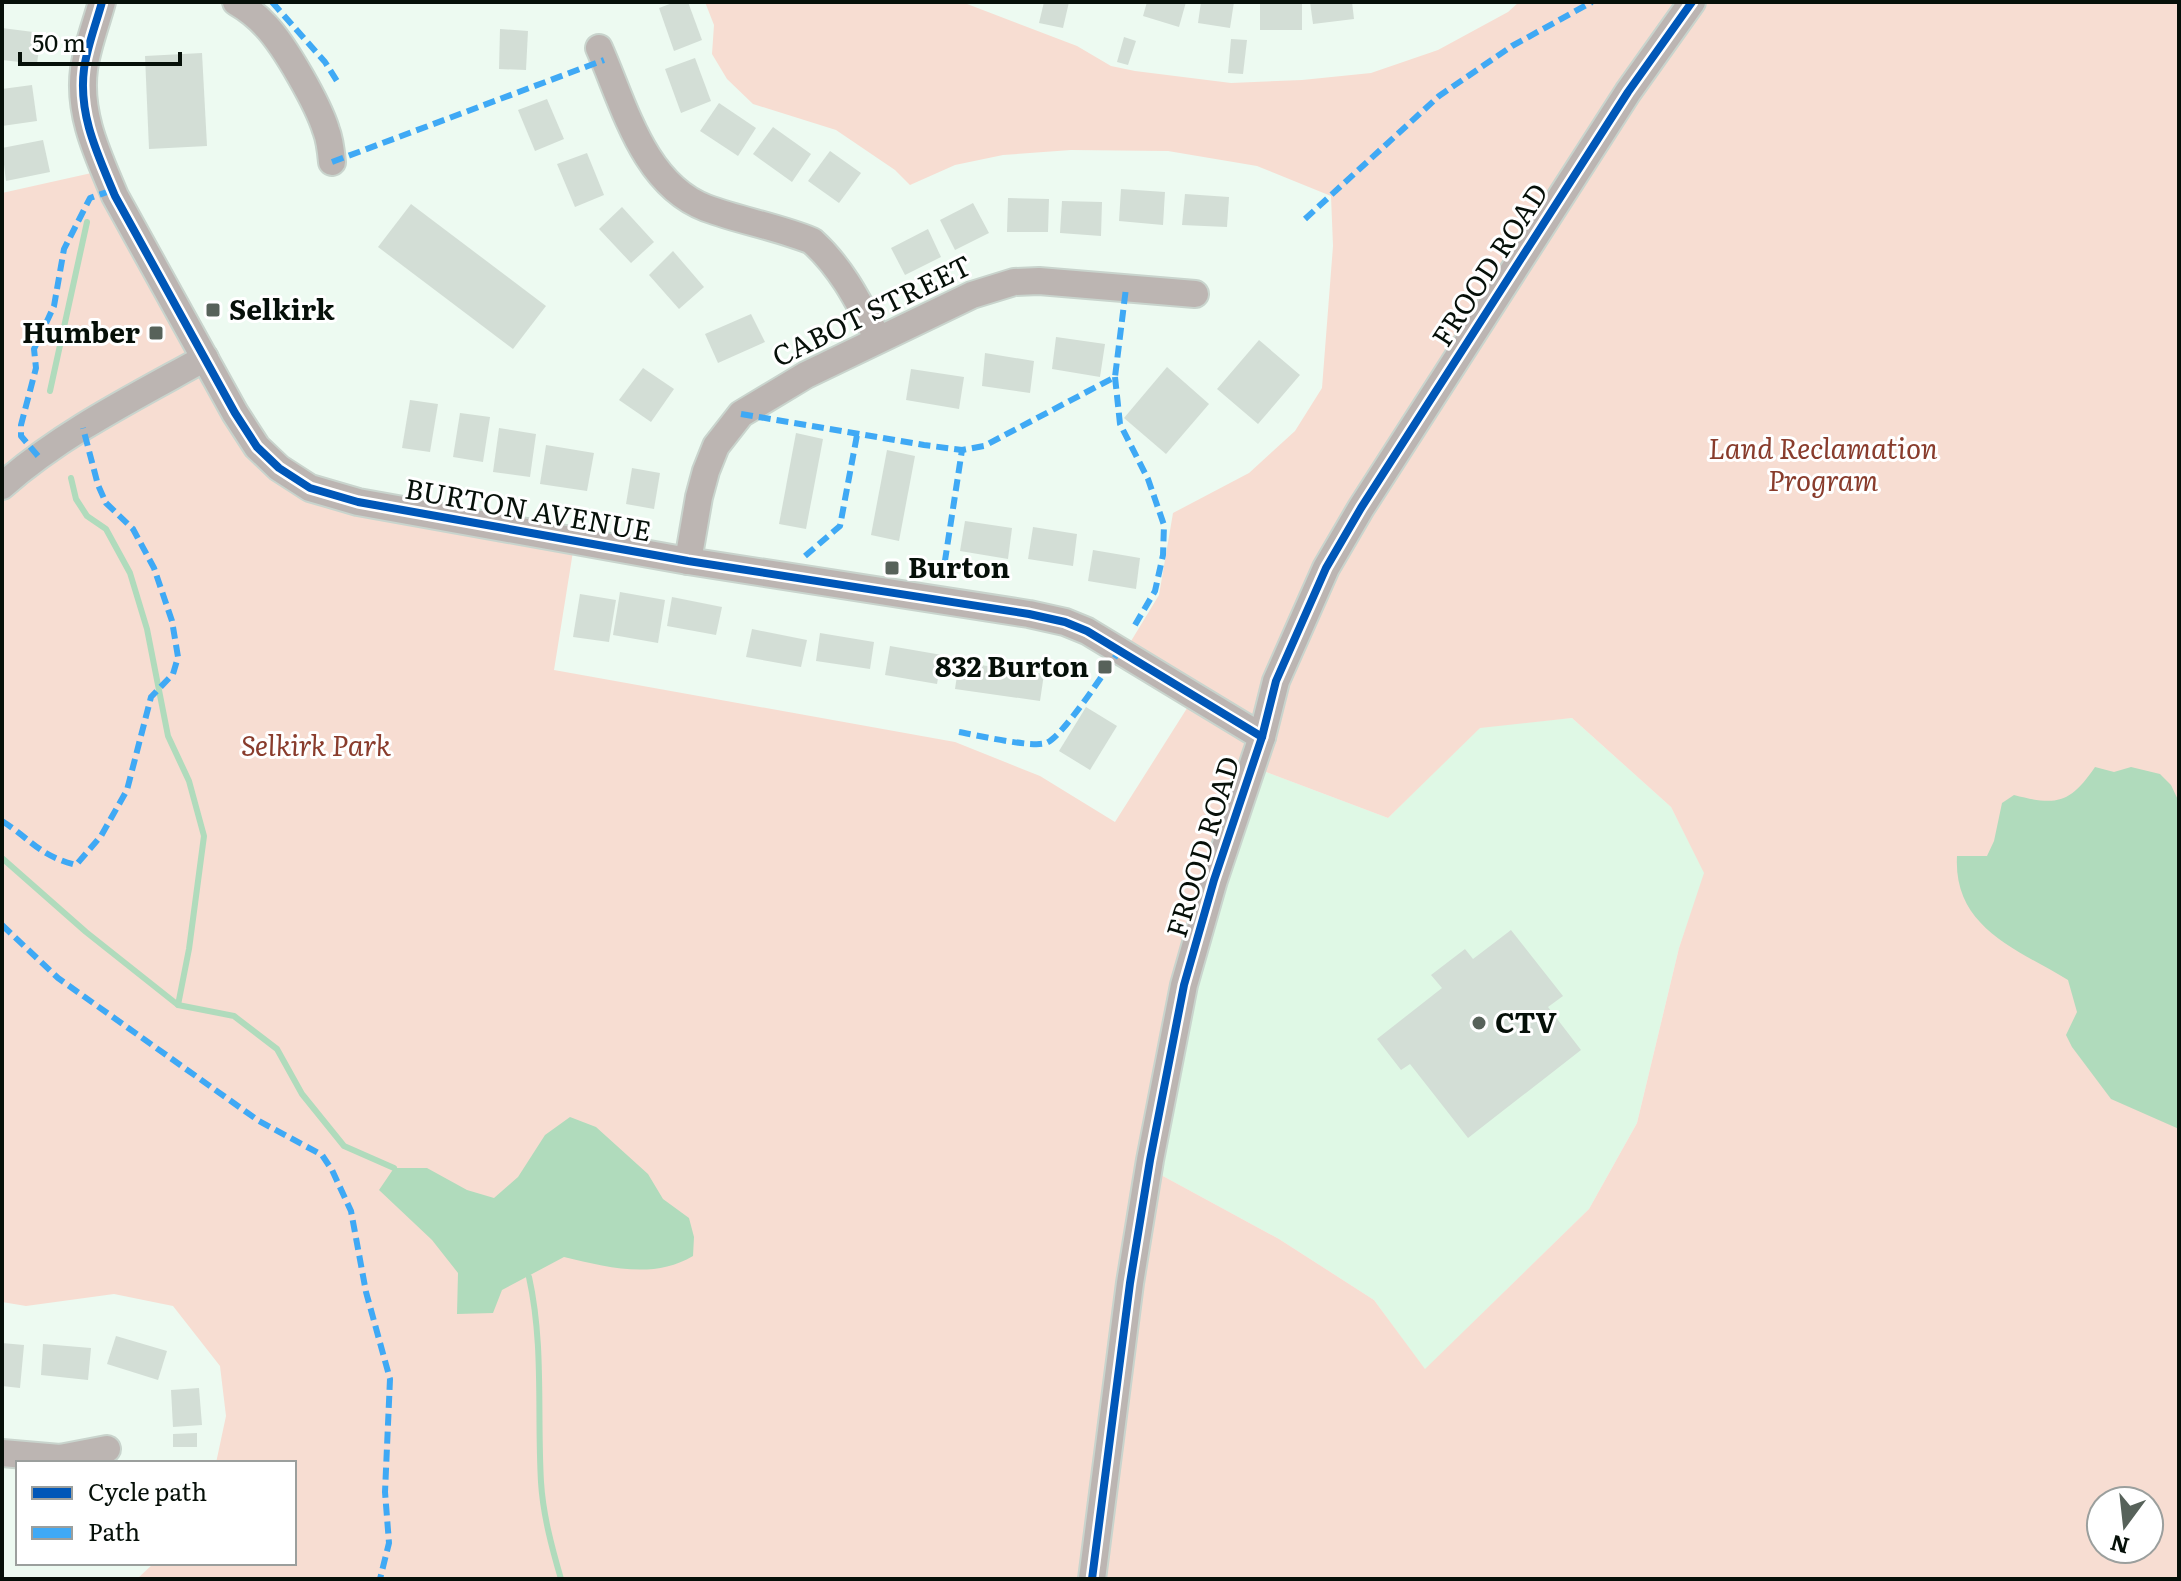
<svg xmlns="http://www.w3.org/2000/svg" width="2181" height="1581" viewBox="0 0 2181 1581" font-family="Literata,serif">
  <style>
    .built { fill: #dff8e5 }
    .green { fill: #f7ddd2; fill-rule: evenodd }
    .water { fill: #b0dbbc }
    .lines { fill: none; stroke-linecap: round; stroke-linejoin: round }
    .stream { stroke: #b0dbbc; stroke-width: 6 }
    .building { fill: #d3ded6 }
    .minor-casing { stroke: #c9d4cd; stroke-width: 30 }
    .minor { stroke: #bcb5b2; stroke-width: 26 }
    .quiet { stroke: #3fa9f5; stroke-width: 6; stroke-dasharray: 12 6; stroke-linecap: butt }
    .cycleway-casing { stroke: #fff; stroke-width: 13 }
    .cycleway { stroke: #0057b8; stroke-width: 8 }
    .poi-dot { fill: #57625a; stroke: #fff; stroke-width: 3 }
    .labels { text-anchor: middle; stroke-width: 6; stroke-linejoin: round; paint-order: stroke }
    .street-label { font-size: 28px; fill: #061009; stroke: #fff }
    .poi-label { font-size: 28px; font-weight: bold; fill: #061009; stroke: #fff; text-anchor: start }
    .park-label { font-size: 28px; font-style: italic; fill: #893c2c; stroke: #fff }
  </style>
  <rect width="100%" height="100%" fill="#edfaf1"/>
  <path class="built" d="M1572,718L1671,807L1705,873L1679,948L1637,1123L1589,1209L1425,1370L1374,1300L1279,1239L1150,1169L1253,767L1388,818L1480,727Z"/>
  <path class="green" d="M705,2H962L1077,46L1111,66L1135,71L1231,83L1302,80L1371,73L1438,50L1508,12L1519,2H2179V1579H137L154,1563H294V1463H216L226,1416L220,1366L173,1306L114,1294L26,1306L2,1302V193L105,170L236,413L311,487L575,539L554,670L955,742L1040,776L1115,822L1196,694L1125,651L1159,595L1173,513L1249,473L1295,431L1322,388L1333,246L1331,196L1257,166L1168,151L1071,150L1003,155L955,165L910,185L895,170L836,130L753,104L727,79L712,54L714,25ZM1572,718L1671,807L1704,873L1679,948L1637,1123L1589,1209L1425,1369L1374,1300L1279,1239L1150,1169L1253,767L1388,818L1480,728ZM2101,1501H2149V1549H2101Z"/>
  <g class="water">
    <path d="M2095,767L2114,772L2131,767L2160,774L2171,785L2179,802V1129L2111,1099L2072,1047L2066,1035L2077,1012L2068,980C2017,949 1953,928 1957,856H1987L1994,841L2002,803L2014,795C2056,806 2070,804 2095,767Z"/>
    <path d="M570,1117L596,1127L648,1174L663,1199L689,1218L694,1237L693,1256C653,1280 607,1267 564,1257L502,1290L493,1313L457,1314L458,1273L432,1240L379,1190L394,1168H427L467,1190L494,1198L518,1177L545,1135Z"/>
  </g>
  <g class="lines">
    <g class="stream">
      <path d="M50,391L87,222"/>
      <path d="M71,478L76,499L87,516L106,529L130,573L147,629L168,736L189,781L204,836L189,949L178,1005"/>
      <path d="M2,858L86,932L178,1005L234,1016L277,1049L302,1094L344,1146L394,1168"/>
      <path d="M529,1277C544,1345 537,1413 541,1482C543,1515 552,1548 561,1579"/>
    </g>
  </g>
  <g class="building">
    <path d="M675,2H688L702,40L674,51L659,8Z"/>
    <path d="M1044,2H1069L1063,28L1039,23Z"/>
    <path d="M1147,2H1186L1179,27L1143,16Z"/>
    <path d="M1201,2H1234L1230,28L1198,23Z"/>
    <rect x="1260" y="2" width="42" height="28"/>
    <path d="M1310,2H1352L1354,19L1313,24Z"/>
    <path d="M2,28L41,33L37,64L2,60Z"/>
    <path d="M500,29L528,31L526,70L499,69Z"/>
    <path d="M1124,37L1136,41L1128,65L1117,62Z"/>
    <path d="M1231,39L1247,40L1243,74L1228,73Z"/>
    <path d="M202,53L207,146L149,149L145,56Z"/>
    <path d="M695,58L711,101L681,113L665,69Z"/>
    <path d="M32,85L37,121L2,126V89Z"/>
    <path d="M547,99L564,139L535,151L518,110Z"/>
    <path d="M719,103L756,128L738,156L700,131Z"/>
    <path d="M773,127L811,154L792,182L753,154Z"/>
    <path d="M43,140L50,172L6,181L2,148Z"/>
    <path d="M830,151L861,173L839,203L808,181Z"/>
    <path d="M587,153L604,195L575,207L557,164Z"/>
    <path d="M1121,189L1165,192L1163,225L1119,221Z"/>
    <path d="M1185,194L1229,197L1227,227L1182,225Z"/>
    <path d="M1008,198L1049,199L1048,232H1007Z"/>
    <path d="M1062,201L1102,202L1101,236L1060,233Z"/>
    <path d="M973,203L989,233L955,250L940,220Z"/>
    <path d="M411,204L546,306L513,349L378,247Z"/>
    <path d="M622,207L654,242L631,263L599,229Z"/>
    <path d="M928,229L941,257L905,275L891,248Z"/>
    <path d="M673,251L704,287L679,309L649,275Z"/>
    <path d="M751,314L765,342L718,363L705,334Z"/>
    <path d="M1056,337L1105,344L1100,377L1052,369Z"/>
    <path d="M1259,340L1300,375L1258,424L1217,389Z"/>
    <path d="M985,353L1034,361L1030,393L982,386Z"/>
    <path d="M1167,367L1209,404L1166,454L1124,418Z"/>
    <path d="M643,368L674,389L651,422L619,400Z"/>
    <path d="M911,369L964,377L959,409L906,400Z"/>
    <path d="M410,400L438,404L430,452L402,448Z"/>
    <path d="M460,413L490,417L483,462L453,457Z"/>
    <path d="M499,428L536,434L530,477L493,472Z"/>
    <path d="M796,433L823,439L806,529L779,524Z"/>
    <path d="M546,445L594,453L587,491L540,484Z"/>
    <path d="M887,450L915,456L899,541L871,535Z"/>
    <path d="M632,468L660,473L654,509L626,504Z"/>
    <path d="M965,521L1012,528L1008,559L960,551Z"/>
    <path d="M1033,527L1077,534L1073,566L1028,559Z"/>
    <path d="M1093,550L1140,558L1136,589L1088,581Z"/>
    <path d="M620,592L665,600L658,643L613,635Z"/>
    <path d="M580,594L616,600L609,642L573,637Z"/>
    <path d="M672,597L722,607L716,635L667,626Z"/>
    <path d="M752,629L807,640L801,667L746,657Z"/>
    <path d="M820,633L874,642L870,669L816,661Z"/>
    <path d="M890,646L942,655L937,684L885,675Z"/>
    <path d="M959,662L1044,674L1040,701L955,689Z"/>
    <path d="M1086,707L1117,726L1090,770L1059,751Z"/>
    <path d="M1511,930L1563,996L1548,1007L1581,1050L1468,1138L1410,1064L1401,1070L1377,1039L1442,988L1431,975L1465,949L1473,959Z"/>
    <path d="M116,1336L167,1351L158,1380L107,1364Z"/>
    <path d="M2,1343L24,1345L20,1388L2,1386Z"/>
    <path d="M43,1344L91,1348L88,1380L41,1375Z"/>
    <path d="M199,1388L202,1425L173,1427L171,1390Z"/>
    <path d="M197,1433V1447H173V1434Z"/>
  </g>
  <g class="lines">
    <defs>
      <g id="minor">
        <path d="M102,2C96,24 87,47 84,69C78,115 98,155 115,196L235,413L257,447L279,468L310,488L358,502L688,561L1029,614L1065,622L1087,631L1262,737"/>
        <path d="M236,2C248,9 257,16 266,26C285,46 318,104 326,130C330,140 331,151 332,162"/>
        <path d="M599,48C624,104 643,184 706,208C741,221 778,227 812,241C843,269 859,303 878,339"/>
        <path d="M2,486C62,433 135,397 205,358"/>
        <path d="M688,561L699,497L706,471L716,446L741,414L806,375L972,295L1014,282L1039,281L1195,294"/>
        <path d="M2,1453L60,1458L107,1449"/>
        <path d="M1092,1579L1130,1283L1150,1160L1184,985L1214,880L1262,737L1276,681L1326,568L1361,508L1628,92L1692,2"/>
      </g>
    </defs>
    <use href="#minor" class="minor-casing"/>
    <use href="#minor" class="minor"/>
    <g class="quiet">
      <path d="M272,2L325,62L337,81"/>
      <path d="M332,162L604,60"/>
      <path d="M1305,219L1439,96L1512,46L1592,2"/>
      <path d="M1115,377L1120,424L1148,479L1164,525L1163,555L1155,591L1132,630"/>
      <path d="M741,414L924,445L962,450L984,446L1115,377L1126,288"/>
      <path d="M38,456L21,436V425L36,368L34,349L54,306L64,249L90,198L113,190"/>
      <path d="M805,556L840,526L857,435"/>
      <path d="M942,580L962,450"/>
      <path d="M959,732C976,735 1032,748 1046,743C1063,737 1107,668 1120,650"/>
      <path d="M2,821C32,840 38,855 76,865L101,836L127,790L151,697L173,674L178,657L172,621L154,568L133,529L106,503L98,485L83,428"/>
      <path d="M2,925L58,978L259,1121L322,1155L332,1170L351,1211L366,1292L390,1379L385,1492L389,1543L380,1579"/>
    </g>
    <defs>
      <g id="cycleway">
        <path d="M102,2C96,24 87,47 84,69C78,115 98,155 115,196L235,413L257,447L279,468L310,488L358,502L688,561L1029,614L1065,622L1087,631L1262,737"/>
        <path d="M1092,1579L1130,1283L1150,1160L1184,985L1214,880L1262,737L1276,681L1326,568L1361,508L1628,92L1692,2"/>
      </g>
    </defs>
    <use href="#cycleway" class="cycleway-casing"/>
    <use href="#cycleway" class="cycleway"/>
  </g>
  <g class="poi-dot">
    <rect x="205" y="302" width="16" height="16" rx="4"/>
    <rect x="148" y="325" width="16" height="16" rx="4"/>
    <rect x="884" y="560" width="16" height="16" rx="4"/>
    <rect x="1097" y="659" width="16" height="16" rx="4"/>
    <circle cx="1479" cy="1023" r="8"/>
  </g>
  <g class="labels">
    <g class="street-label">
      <text transform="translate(1490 265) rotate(-57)" y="10">FROOD ROAD</text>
      <text transform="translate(872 311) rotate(-26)" y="10">CABOT STREET</text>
      <text transform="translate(528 510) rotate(10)" y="10">BURTON AVENUE</text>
      <text transform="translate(1203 847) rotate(-73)" y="10">FROOD ROAD</text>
    </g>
    <g class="poi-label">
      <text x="229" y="320">Selkirk</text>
      <text x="140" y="343" text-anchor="end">Humber</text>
      <text x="908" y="578">Burton</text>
      <text x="1089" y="677" text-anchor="end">832 Burton</text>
      <text x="1495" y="1033">CTV</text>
    </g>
    <g class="park-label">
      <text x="1823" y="459">Land Reclamation<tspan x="1823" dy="32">Program</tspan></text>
      <text x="316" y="756">Selkirk Park</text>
    </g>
  </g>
  <rect width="2181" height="1581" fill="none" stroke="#061009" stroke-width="8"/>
  <rect x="16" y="1461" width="280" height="104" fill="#ffffff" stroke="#9b9f9d" stroke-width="2"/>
  <rect x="32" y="1487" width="40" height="12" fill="#0057b8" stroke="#9b9f9d" stroke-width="2"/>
  <text x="88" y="1501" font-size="24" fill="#061009">Cycle path</text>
  <rect x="32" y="1527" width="40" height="12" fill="#3fa9f5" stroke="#9b9f9d" stroke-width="2"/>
  <text x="88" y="1541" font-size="24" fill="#061009">Path</text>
  <g transform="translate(2125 1525) rotate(195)"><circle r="38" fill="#ffffff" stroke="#9b9f9d" stroke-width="2"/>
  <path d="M0-6L14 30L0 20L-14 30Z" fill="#57625a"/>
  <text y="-12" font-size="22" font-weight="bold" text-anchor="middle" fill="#061009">N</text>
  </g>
  <path d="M20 52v12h160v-12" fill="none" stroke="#061009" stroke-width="4"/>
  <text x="32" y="52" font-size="24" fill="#061009" stroke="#ffffff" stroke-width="6" paint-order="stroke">50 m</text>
</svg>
